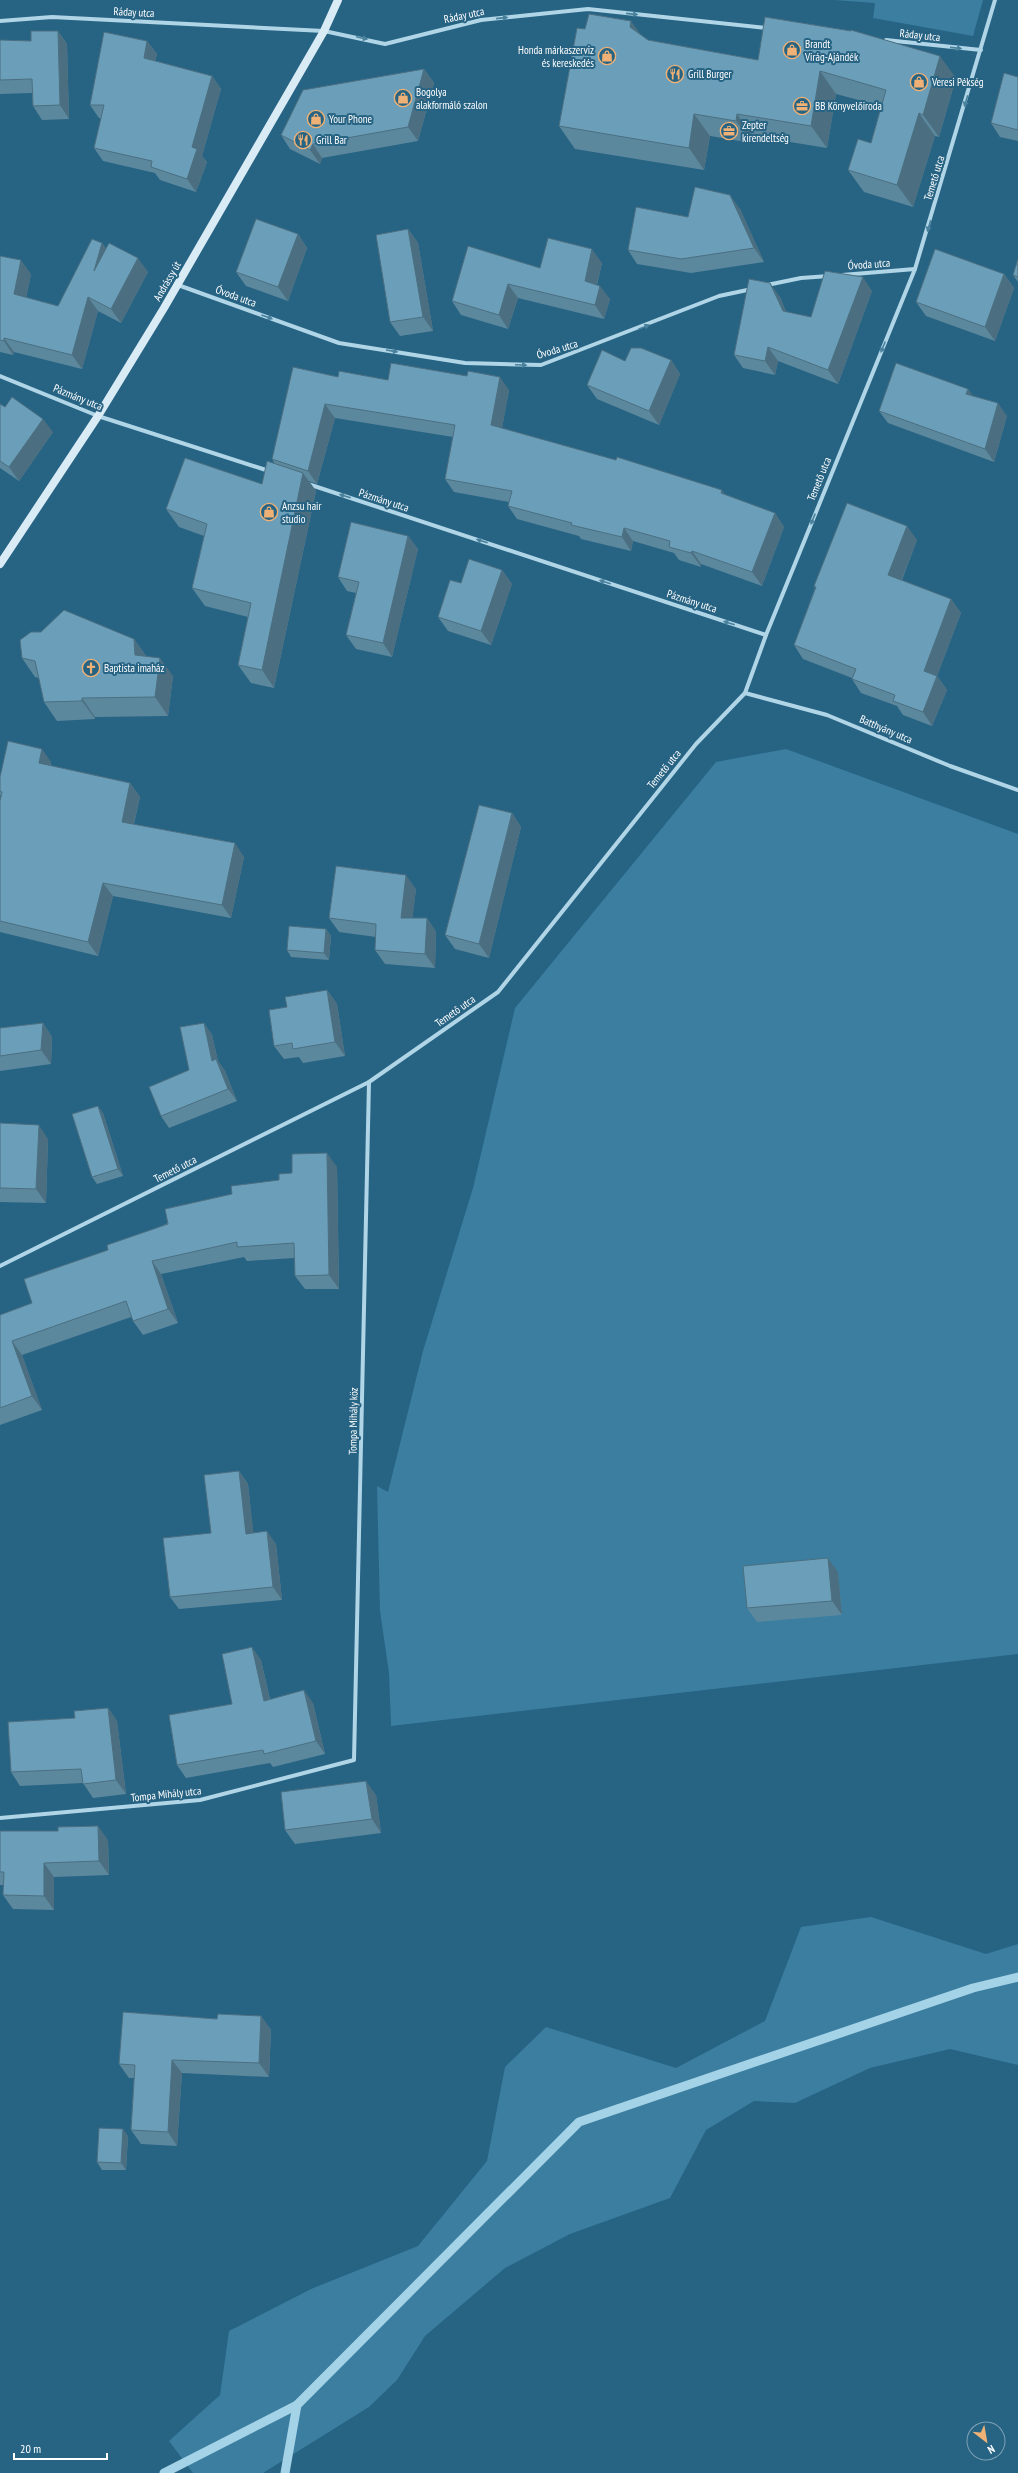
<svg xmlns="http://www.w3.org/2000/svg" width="1018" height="2473" viewBox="0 0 1018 2473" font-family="'PT Sans Narrow',sans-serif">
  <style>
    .green { fill: #3b7ea0 }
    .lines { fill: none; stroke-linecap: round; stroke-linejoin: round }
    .stream { stroke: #a4d2e7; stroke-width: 9 }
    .street { stroke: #afd5e7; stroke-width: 4 }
    .secondary { stroke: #d9ecf6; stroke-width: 8 }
    .wall { fill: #5c889e }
    .shaded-wall { fill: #4b6f81 }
    .building { fill: #6b9eb8; stroke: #4b6f81 }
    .oneway { fill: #49809c }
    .labels { text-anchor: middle; stroke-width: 4; stroke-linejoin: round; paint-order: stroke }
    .street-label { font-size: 11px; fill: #fff; stroke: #276383 }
    .poi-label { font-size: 11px; fill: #fff; stroke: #276383; text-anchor: start }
  </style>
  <rect width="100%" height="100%" fill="#276383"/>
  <g class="green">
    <path d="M834,0H983L973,36L873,18L875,3Z"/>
    <path d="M786,749L1018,834V1654L391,1726L389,1673L380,1611L377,1486L388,1492L423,1351L473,1188L515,1008L716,762Z"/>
    <path d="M871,1917L986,1954L1018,1944V2065L950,2049L870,2068L795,2103L754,2101L706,2130L670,2198L570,2234L505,2268L425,2336L397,2380L369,2407L263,2473H193L169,2441L220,2395L229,2331L311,2289L418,2246L487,2161L505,2067L546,2027L676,2068L765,2021L801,1927Z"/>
  </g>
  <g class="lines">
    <g class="stream">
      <path d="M164,2473L297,2405"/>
      <path d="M285,2473L297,2405L579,2122L973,1988L1018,1977"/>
    </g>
    <g class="street">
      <path d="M0,21L52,17L324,31L385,44L481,20L588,9L767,28"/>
      <path d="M886,40L981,50"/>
      <path d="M842,275L915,269"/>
      <path d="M178,285L339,343L465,363L541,365L719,296L752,289"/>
      <path d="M767,285L801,278L829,276"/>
      <path d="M0,376L98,416L269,471"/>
      <path d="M308,484L766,635"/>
      <path d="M745,693L827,715L950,766L1018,790"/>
      <path d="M0,1266L369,1082L498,992L696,744L745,693L766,635L915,269L995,0"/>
      <path d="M0,1818L200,1800L354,1760L369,1082"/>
    </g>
    <path class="secondary" d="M0,564L98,416L164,308L324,31L338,0"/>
  </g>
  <g class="wall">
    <path d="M585,29L641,35L648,40L758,60L956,78L939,137L935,136L913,207L864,192L848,170L871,143L881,106L836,94L827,148L753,136L752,143L710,136L704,170L575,149L559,126Z"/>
    <path d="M58,31L67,44L69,119L42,120L33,106L32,93L0,94V40L31,41Z"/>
    <path d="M147,41L157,54L155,61L212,76L221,89L202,156L207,162L196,192L160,180L155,173L103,161L94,148L101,118H99L90,105Z"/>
    <path d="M424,69L434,83L418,141L322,158L320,164L290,149L281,135Z"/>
    <path d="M1018,77V141L1000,137L991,123Z"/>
    <path d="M740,209L764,262L691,273L637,264L628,250L688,217Z"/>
    <path d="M408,229L418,243L433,331L400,336L390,322Z"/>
    <path d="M298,234L307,248L288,301L246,286L236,272Z"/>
    <path d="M102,243L106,249L148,272L121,323L98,311L82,369L14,352L13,355L0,352V256L31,274L26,298L58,306Z"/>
    <path d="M1018,259V282L1013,275Z"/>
    <path d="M602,263L597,285L610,299L604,319L518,298L508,329L461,315L452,301L540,268Z"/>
    <path d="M1004,274L1014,288L995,341L926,316L916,302Z"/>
    <path d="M872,291L838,384L778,361L775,375L743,368L734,355L780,297L786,312L811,317Z"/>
    <path d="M671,360L680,374L659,425L597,399L587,385L625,361Z"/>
    <path d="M338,377L388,380L509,390L502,428L726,495L775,513L784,527L762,586L701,564V567L679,560L674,553L633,541L631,551L581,539L579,536L517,519L508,506L509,502L454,492L445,479L453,437L335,418L317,484L309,481L316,491L274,688L251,683L238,665L248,617L205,606L192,588L204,536L179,527L166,509L262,484L275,464L272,459Z"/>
    <path d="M968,389L972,396L1007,416L994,462L888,423L879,411Z"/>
    <path d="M0,404L5,407L53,432L19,481L0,468Z"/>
    <path d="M408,536L418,549L392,657L356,649L346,635L356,593L347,591L338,577Z"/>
    <path d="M917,540L902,580L951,599L961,613L937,676L947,690L932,726L903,715L897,706L861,693L852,679V678L803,659L794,645L815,588L814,586Z"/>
    <path d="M502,570L512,584L491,645L448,631L438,617L461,583Z"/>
    <path d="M134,639L146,656L173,676L168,716L95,717V719L57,721L44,702L39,678L35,677L22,658Z"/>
    <path d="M51,762V766L130,783L140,797L134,824L244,857L231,918L113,896L98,956L0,932V801L1,796L0,795V777Z"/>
    <path d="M512,813L521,827L489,958L455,949L445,935Z"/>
    <path d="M416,889L412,918H427L436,932L435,968L385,964L375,950L376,937L339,932L329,918Z"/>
    <path d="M326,929L331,936L329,960L291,957L287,950Z"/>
    <path d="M327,990L337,1004L345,1056L303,1063L299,1057L284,1059L274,1046L287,1007Z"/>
    <path d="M43,1023L52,1037L51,1064L0,1071V1028Z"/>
    <path d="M204,1023L212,1035L218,1061L225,1071L237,1101L169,1128L161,1116L189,1070Z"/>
    <path d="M103,1113L123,1176L97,1184L92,1177Z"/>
    <path d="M0,1123L48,1139L46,1203L0,1202Z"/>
    <path d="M337,1167L339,1289H305L295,1276V1258L247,1261L244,1257L161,1274L178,1323L143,1335L133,1321L131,1317L22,1355L42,1410L0,1425V1315L32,1303L108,1250L232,1194L279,1180L292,1173Z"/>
    <path d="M239,1471L248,1484L253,1533L276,1544L282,1600L179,1609L170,1597L211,1533Z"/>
    <path d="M838,1572L842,1615L757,1622L747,1608Z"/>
    <path d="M261,1660L270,1699L313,1703L325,1754L273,1767L270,1763L186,1778L177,1765L232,1704Z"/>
    <path d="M108,1708L117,1721L126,1794L93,1798L83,1783L20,1786L11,1772L75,1718Z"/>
    <path d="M376,1795L381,1833L295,1844L285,1830Z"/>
    <path d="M0,1831L108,1840L109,1875L54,1877V1910L13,1909L3,1895L4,1885H0Z"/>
    <path d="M261,2016L271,2030L269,2077L182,2073L177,2146L141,2144L131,2130L134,2078H129L119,2064L217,2019Z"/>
    <path d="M128,2136L126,2170H102L97,2162Z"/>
  </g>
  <g class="shaded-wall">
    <path d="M631,21L647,43L630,27Z"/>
    <path d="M58,31L67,44L69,119L60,105Z"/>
    <path d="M147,41L157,54L153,71L144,58Z"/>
    <path d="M940,56L956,78L939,137L923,115Z"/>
    <path d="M424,69L434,83L418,141L408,127Z"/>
    <path d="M820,71L836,94L827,148L811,126Z"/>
    <path d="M212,76L221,89L202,156L207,162L196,192L187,179L192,147Z"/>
    <path d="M919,113L935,136L913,207L897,185Z"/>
    <path d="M694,114L710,136L704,170L689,148Z"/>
    <path d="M737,114L753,136L752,143L736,121Z"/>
    <path d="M313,144L322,158L320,164L310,150Z"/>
    <path d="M730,195L740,209L764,262L754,248Z"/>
    <path d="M408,229L418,243L433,331L423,317Z"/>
    <path d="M298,234L307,248L288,301L278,287Z"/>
    <path d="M102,243L112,257L94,271Z"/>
    <path d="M592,249L602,263L594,295L585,281Z"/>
    <path d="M138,258L148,272L121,323L111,309Z"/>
    <path d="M21,260L31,274L24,308L14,294Z"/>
    <path d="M1004,274L1014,288L995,341L985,327Z"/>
    <path d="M863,277L872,291L838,384L828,370Z"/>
    <path d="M770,283L780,297L792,325L783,311Z"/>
    <path d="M508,284L518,298L508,329L499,315Z"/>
    <path d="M600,286L610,299L604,319L595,305Z"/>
    <path d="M88,297L98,311L82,369L72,355Z"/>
    <path d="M4,338L14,352L13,355L4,341Z"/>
    <path d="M768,347L778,361L775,375L765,361Z"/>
    <path d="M671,360L680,374L659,425L649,411Z"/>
    <path d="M500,377L509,390L500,439L491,425Z"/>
    <path d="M968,389L977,402L966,394Z"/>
    <path d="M998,403L1007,416L994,462L985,449Z"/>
    <path d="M325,404L335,418L317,484L308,471Z"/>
    <path d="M43,419L53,432L19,481L9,467Z"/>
    <path d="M303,473L316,491L274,688L262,670Z"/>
    <path d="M722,490L731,503L721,493Z"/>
    <path d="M775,513L784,527L762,586L752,572Z"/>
    <path d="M907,526L917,540L898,589L888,575Z"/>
    <path d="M624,528L633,541L631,551L622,537Z"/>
    <path d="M408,536L418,549L392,657L383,643Z"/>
    <path d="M692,551L701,564V567L691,553Z"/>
    <path d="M502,570L512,584L491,645L481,631Z"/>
    <path d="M951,599L961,613L937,676L947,690L932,726L923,712L924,671Z"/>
    <path d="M134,639L147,658L135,655Z"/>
    <path d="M160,658L173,676L168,716L155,697Z"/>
    <path d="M82,698L95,717V719L82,701Z"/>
    <path d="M42,749L51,762L48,776L39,763Z"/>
    <path d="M130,783L140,797L131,835L122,822Z"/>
    <path d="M512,813L521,827L489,958L479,944Z"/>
    <path d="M235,843L244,857L231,918L222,905Z"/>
    <path d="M406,875L416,889L411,932L401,918Z"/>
    <path d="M103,883L113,896L98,956L88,942Z"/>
    <path d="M427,918L436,932L435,968L425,954Z"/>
    <path d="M326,929L331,936L329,960L324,953Z"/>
    <path d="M327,990L337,1004L345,1056L335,1042Z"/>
    <path d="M43,1023L52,1037L51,1064L41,1050Z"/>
    <path d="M204,1023L212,1035L218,1061L225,1071L237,1101L228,1089L212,1061Z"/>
    <path d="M98,1106L103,1113L123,1176L118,1169Z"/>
    <path d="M39,1125L48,1139L46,1203L36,1189Z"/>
    <path d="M327,1153L337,1167L339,1289L329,1275Z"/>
    <path d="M152,1261L161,1274L178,1323L168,1309Z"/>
    <path d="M12,1341L22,1355L42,1410L32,1396Z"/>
    <path d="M239,1471L248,1484L255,1546L246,1534Z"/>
    <path d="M267,1531L276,1544L282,1600L273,1587Z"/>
    <path d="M828,1558L838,1572L842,1615L832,1601Z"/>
    <path d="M252,1647L261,1660L273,1713L264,1701Z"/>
    <path d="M304,1690L313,1703L325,1754L316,1741Z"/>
    <path d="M108,1708L117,1721L126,1794L116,1780Z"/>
    <path d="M366,1781L376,1795L381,1833L372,1819Z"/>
    <path d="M98,1826L108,1840L109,1875L99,1861Z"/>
    <path d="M44,1863L54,1877V1910L44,1896Z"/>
    <path d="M261,2016L271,2030L269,2077L259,2063Z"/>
    <path d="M172,2060L182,2073L177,2146L168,2132Z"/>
    <path d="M123,2129L128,2136L126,2170L121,2163Z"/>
  </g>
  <g class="building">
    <path d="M589,14L631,21L630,27L648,40L758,60L765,17L851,31V30L940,56L923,115L919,113L897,185L848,170L858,139L871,143L886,90L820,71L811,126L737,114L736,121L694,114L689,148L559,126L577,28L585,29Z"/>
    <path d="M31,31H58L60,105L33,106L32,79L0,80V40L31,41Z"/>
    <path d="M104,32L147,41L144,58L212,76L192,147L197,149L187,179L151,167L152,161L94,148L104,105H90Z"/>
    <path d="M424,69L408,127L313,144L310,150L281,135L303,90Z"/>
    <path d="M1004,73L1018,77V130L991,123Z"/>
    <path d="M695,187L730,195L754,248L681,259L628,250L636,207L688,217Z"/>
    <path d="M256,219L298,234L278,287L236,272Z"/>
    <path d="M408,229L423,317L390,322L376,235Z"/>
    <path d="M548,238L592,249L585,281L600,286L595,305L508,284L499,315L452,301L468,246L540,268Z"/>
    <path d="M92,239L102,243L94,271L109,243L138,258L111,309L88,297L72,355L4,338V341L0,340V256L21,260L14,294L58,306Z"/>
    <path d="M935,249L1004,274L985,327L916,302Z"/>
    <path d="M1018,259V277L1013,275Z"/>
    <path d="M825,271L863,277L828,370L768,347L765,361L734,355L749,279L770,283L783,311L811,317Z"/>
    <path d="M631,348H641L671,360L649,411L587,385L602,350L625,361Z"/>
    <path d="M391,363L467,376L468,371L500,377L491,425L616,460L617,457L722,490L721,493L775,513L752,572L692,551L691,553L669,547L670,541L624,528L622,537L571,525L572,523L508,506L512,491L445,479L455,425L325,404L308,471L272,459L293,367L338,377L339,371L388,380Z"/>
    <path d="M896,363L968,389L966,394L998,403L985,449L879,411Z"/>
    <path d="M12,397L43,419L9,467L0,461V404L5,407Z"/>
    <path d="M185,458L262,484L267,461L303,473L262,670L238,665L251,603L192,588L207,524L166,509Z"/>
    <path d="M847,503L907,526L888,575L951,599L924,671L937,676L923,712L893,701L895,695L852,679L856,669L794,645L816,587L814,586Z"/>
    <path d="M351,522L408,536L383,643L346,635L359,582L338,577Z"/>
    <path d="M469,559L502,570L481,631L438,617L450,580L461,583Z"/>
    <path d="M64,610L134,639L135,655L160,658L155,697L82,698V701L44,702L35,661L22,658L20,640L31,632H41Z"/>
    <path d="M8,741L42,749L39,763L130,783L122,822L235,843L222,905L103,883L88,942L0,921V801L2,792L0,791V777Z"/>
    <path d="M479,805L512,813L479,944L445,935Z"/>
    <path d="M336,866L406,875L401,918H427L425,954L375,950L376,924L329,918Z"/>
    <path d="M289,926L326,929L324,953L287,950Z"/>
    <path d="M327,990L335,1042L293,1049L292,1043L274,1046L269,1010L287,1007L285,997Z"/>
    <path d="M43,1023L41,1050L0,1056V1028Z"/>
    <path d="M204,1023L212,1061L216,1059L228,1089L161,1116L149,1087L189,1070L180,1027Z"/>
    <path d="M98,1106L118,1169L92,1177L72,1114Z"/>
    <path d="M0,1123L39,1125L36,1189L0,1188Z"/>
    <path d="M327,1153L329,1275L295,1276L294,1243L237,1247V1242L152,1261L168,1309L133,1321L126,1301L12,1341L32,1396L0,1408V1315L32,1303L24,1279L108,1250L107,1245L168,1224L165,1209L232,1194L231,1186L279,1180V1174L292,1173V1154Z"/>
    <path d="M239,1471L246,1534L267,1531L273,1587L170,1597L163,1538L211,1533L204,1475Z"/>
    <path d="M828,1558L832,1601L747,1608L743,1566Z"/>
    <path d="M252,1647L264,1701L304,1690L316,1741L264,1754L263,1750L177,1765L169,1715L232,1704L222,1654Z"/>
    <path d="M108,1708L116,1780L83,1784L81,1769L11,1772L8,1722L75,1718L74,1711Z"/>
    <path d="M366,1781L372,1819L285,1830L281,1792Z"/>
    <path d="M98,1826L99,1861L44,1863V1896L3,1895L4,1872H0V1831H58V1827Z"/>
    <path d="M123,2012L217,2019L218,2014L261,2016L259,2063L172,2060L168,2132L131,2130L135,2065L119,2064Z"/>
    <path d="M99,2128L123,2129L121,2163L97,2162Z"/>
  </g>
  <defs><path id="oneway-solid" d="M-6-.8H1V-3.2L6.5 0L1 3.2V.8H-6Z"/></defs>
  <g class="oneway">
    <use href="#oneway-solid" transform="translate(632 14) rotate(6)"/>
    <use href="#oneway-solid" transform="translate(502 18) rotate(-6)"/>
    <use href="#oneway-solid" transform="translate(362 38) rotate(12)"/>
    <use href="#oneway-solid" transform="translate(956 48) rotate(6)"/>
    <use href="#oneway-solid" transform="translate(966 101) rotate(107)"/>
    <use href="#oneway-solid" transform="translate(929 226) rotate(107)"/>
    <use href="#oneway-solid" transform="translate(267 317) rotate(20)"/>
    <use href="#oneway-solid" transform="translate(644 327) rotate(-22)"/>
    <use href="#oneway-solid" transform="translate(883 347) rotate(112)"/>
    <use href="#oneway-solid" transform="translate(392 351) rotate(9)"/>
    <use href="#oneway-solid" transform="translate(521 365) rotate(2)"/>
    <use href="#oneway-solid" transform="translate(345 496) rotate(-162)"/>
    <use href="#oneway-solid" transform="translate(813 519) rotate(112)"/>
    <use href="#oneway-solid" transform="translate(482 541) rotate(-162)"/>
    <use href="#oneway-solid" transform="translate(605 582) rotate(-162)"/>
    <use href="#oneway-solid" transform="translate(729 623) rotate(-162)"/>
  </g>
  <defs>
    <symbol id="shop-ring" viewBox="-11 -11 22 22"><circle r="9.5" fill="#276383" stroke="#efb175" stroke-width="1.5"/><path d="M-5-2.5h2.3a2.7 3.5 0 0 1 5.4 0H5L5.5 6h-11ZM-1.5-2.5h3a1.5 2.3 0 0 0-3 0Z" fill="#efb175"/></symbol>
    <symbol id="restaurant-ring" viewBox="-11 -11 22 22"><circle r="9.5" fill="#276383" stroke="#efb175" stroke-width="1.5"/><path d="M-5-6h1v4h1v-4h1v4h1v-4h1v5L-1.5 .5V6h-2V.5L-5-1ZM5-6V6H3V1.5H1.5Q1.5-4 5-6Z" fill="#efb175"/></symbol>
    <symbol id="office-ring" viewBox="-11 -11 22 22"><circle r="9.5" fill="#276383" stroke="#efb175" stroke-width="1.5"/><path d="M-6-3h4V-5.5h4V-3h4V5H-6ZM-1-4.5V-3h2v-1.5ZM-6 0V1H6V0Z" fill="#efb175"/></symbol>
    <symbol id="church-ring" viewBox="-11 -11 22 22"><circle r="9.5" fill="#276383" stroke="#efb175" stroke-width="1.5"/><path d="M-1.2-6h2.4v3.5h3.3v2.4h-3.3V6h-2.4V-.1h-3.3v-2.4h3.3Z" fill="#efb175"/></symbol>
  </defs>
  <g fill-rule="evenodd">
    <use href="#shop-ring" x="782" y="40" width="20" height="20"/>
    <use href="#shop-ring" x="597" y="46" width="20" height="20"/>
    <use href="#restaurant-ring" x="665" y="64" width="20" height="20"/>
    <use href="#shop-ring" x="909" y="72" width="20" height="20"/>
    <use href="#shop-ring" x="393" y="88" width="20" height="20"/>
    <use href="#office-ring" x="792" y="96" width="20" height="20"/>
    <use href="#shop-ring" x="306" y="109" width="20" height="20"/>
    <use href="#office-ring" x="719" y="121" width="20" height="20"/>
    <use href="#restaurant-ring" x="293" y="130" width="20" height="20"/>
    <use href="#shop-ring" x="259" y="502" width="20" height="20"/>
    <use href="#church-ring" x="81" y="658" width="20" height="20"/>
  </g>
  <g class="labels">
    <g class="street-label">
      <text transform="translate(134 12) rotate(3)" y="4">Ráday utca</text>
      <text transform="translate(464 15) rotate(-12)" y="4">Ráday utca</text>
      <text transform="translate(920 35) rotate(6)" y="4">Ráday utca</text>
      <text transform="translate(934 178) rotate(-73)" y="4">Temető utca</text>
      <text transform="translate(869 264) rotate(-4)" y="4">Óvoda utca</text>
      <text transform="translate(167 281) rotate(-60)" y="4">Andrássy út</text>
      <text transform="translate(236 296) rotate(20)" y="4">Óvoda utca</text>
      <text transform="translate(557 349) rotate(-17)" y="4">Óvoda utca</text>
      <text transform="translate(78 397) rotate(22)" y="4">Pázmány utca</text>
      <text transform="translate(819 479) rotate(-68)" y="4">Temető utca</text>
      <text transform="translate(384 500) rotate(18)" y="4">Pázmány utca</text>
      <text transform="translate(692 601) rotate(18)" y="4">Pázmány utca</text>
      <text transform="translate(886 729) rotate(23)" y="4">Batthyány utca</text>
      <text transform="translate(664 769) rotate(-51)" y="4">Temető utca</text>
      <text transform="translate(455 1011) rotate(-35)" y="4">Temető utca</text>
      <text transform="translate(175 1169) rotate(-27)" y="4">Temető utca</text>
      <text transform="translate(353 1421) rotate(-89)" y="4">Tompa Mihály köz</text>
      <text transform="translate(166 1794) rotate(-6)" y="4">Tompa Mihály utca</text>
    </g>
    <g class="poi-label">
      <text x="805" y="48">Brandt<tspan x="805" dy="13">Virág-Ajándék</tspan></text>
      <text x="594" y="54" text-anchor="end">Honda márkaszerviz<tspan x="594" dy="13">és kereskedés</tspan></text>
      <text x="688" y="78">Grill Burger</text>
      <text x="932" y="86">Veresi Pékség</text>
      <text x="416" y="96">Bogolya<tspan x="416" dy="13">alakformáló szalon</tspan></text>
      <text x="815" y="110">BB Könyvelőiroda</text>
      <text x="329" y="123">Your Phone</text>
      <text x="742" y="129">Zepter<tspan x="742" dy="13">kirendeltség</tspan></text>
      <text x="316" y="144">Grill Bar</text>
      <text x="282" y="510">Anzsu hair<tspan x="282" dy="13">studio</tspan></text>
      <text x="104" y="672">Baptista imaház</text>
    </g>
  </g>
  <g transform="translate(986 2441) rotate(149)"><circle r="19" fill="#276383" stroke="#7da1b5"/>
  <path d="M0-3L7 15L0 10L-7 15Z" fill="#efb175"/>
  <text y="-6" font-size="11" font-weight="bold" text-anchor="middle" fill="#ffffff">N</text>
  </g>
  <path d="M14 2453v6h93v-6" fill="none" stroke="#ffffff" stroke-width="2"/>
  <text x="20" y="2453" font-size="12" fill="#ffffff" stroke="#276383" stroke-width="3" paint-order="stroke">20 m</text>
</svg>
